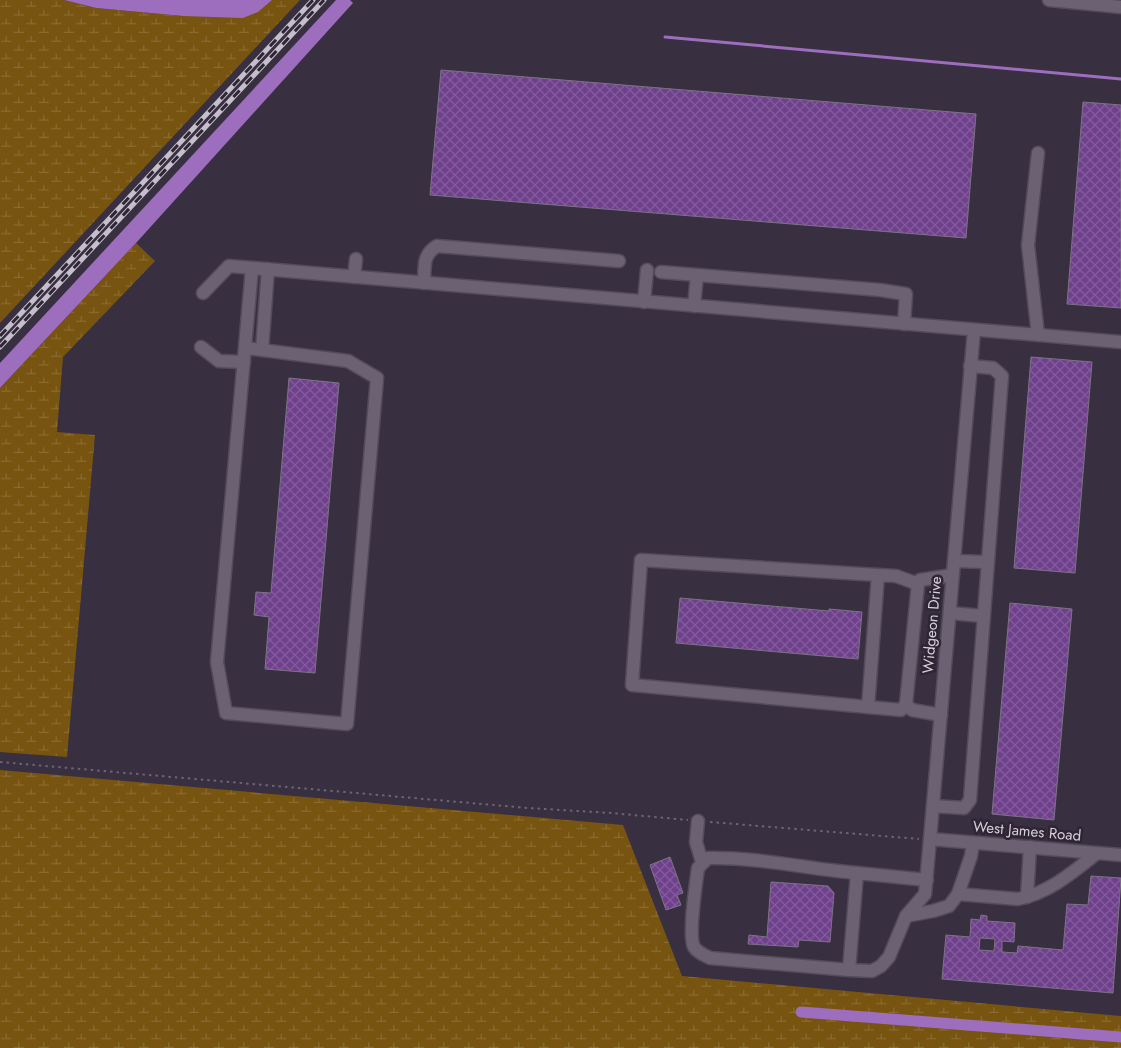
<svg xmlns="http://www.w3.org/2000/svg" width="1121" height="1048" viewBox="0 0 1121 1048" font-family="Jost,sans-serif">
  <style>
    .wetland { fill: url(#wetland-marsh) }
    .water { fill: #9d6dbe }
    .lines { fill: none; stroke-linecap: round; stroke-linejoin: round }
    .stream { stroke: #9d6dbe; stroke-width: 3 }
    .canal { stroke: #9d6dbe; stroke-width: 11 }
    .building { fill: url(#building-cross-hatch); stroke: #7d7386; fill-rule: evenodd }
    .minor-casing { stroke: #534b59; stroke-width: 15 }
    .path { stroke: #6c6473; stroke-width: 2; stroke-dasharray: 2.5 4; stroke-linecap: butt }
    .minor { stroke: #6b6173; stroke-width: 12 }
    .rail-casing { stroke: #c5bfcb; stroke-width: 5 }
    .rail { stroke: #2e2535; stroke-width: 3; stroke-dasharray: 9; stroke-linecap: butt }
    .labels { text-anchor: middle; stroke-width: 5; stroke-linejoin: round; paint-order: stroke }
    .street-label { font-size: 15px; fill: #d6d0db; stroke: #2e2535 }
  </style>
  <defs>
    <pattern id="wetland-marsh" width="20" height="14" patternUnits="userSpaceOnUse" patternTransform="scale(1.25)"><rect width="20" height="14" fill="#77540f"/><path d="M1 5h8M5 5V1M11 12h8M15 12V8" fill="none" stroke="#8a6c31"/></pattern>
    <pattern id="building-cross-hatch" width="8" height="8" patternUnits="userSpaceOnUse" patternTransform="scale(1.25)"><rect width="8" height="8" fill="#6f418d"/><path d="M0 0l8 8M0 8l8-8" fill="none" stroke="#835b9c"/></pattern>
  </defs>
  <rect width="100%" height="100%" fill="#382f40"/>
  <g class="wetland">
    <path d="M0,0H64L96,8L183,16H203L272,0H300L0,323Z"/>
    <path d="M136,243L155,261L63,357L57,432L95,435L67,757L0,752V388Z"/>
    <path d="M0,770L623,825L682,976L1121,1016V1048H0Z"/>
  </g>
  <g class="water">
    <path d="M64,0H272L258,12L243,18L183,16L96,8Z"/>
    <path d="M336,0H350L353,3L136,243L0,388V363Z"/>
  </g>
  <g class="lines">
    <path class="stream" d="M665,37L1121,79"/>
    <path class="canal" d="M801,1012L1121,1037"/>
  </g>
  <g class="building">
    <path d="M441,70L976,114L966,238L430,195Z"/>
    <path d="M1083,102L1121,105V308L1067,304Z"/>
    <path d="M1031,357L1092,362L1075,573L1014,568Z"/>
    <path d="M289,378L339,383L315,673L265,669L269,617L254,615L256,592L271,593Z"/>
    <path d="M680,598L829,611V609L862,612L858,659L676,643Z"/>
    <path d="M1010,603L1072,609L1054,820L992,814Z"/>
    <path d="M670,857L683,893L677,895L681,905L666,910L650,865Z"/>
    <path d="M1091,876L1121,878L1113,993L942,979L946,935L970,937L971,919L980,920L981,915L987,916V921L1015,923L1014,942L1002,941V952L1017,953L1018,946L1063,950L1067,904L1088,905ZM980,938L995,939L994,951L979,950Z"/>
    <path d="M771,882L828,886L834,893L830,942L799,940L798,947L748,944L749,935L767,937Z"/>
  </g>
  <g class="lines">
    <defs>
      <g id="minor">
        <path d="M1049,0L1121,7"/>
        <path d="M1038,153L1028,245L1038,335"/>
        <path d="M661,272L697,275"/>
        <path d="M354,277L356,259"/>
        <path d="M424,283C425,267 422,255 437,246L619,261"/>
        <path d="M203,293L229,266L1121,342"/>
        <path d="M644,302L647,270"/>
        <path d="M694,306L697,275L880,290L906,294L904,324"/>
        <path d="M201,347L219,361L244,362"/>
        <path d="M246,348L348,361L377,378L347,724L226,713L217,662L252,268"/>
        <path d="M262,350L268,269"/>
        <path d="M954,561L987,562"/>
        <path d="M950,613L983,616"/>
        <path d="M906,704L901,710L868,707L878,575L896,576L918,584"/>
        <path d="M868,707L632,685L641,560L878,575"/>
        <path d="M941,715L912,710L906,704L918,584L920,580L953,575"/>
        <path d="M933,806L964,808L970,800L1002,376L993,368L970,366"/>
        <path d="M698,821L696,842L702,862"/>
        <path d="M930,839L1121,855"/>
        <path d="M973,843L971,856L958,894L1018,899C1049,893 1073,872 1097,853"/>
        <path d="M927,880L857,873L849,970L872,971L881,966L889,957L906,916L925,894L930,839L974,330"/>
        <path d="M1027,897L1030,847"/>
        <path d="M906,916L933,911L949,906L958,894"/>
        <path d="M849,970L710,958C704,955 698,953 694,947C688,935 696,883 698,868L708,858C758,857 808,869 857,873"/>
      </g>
    </defs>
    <use href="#minor" class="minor-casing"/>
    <g class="path">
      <path d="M0,762L528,808L611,813L688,820"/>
      <path d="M710,822L919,839"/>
    </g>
    <use href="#minor" class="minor"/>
    <defs>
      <g id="rail">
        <path d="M0,336L313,0"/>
        <path d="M0,347L324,0"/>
      </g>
    </defs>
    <use href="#rail" class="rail-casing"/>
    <use href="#rail" class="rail"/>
  </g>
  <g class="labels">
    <g class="street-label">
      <text transform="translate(932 625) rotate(-85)" y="5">Widgeon Drive</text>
      <text transform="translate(1027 831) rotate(5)" y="5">West James Road</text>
    </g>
  </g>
</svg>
